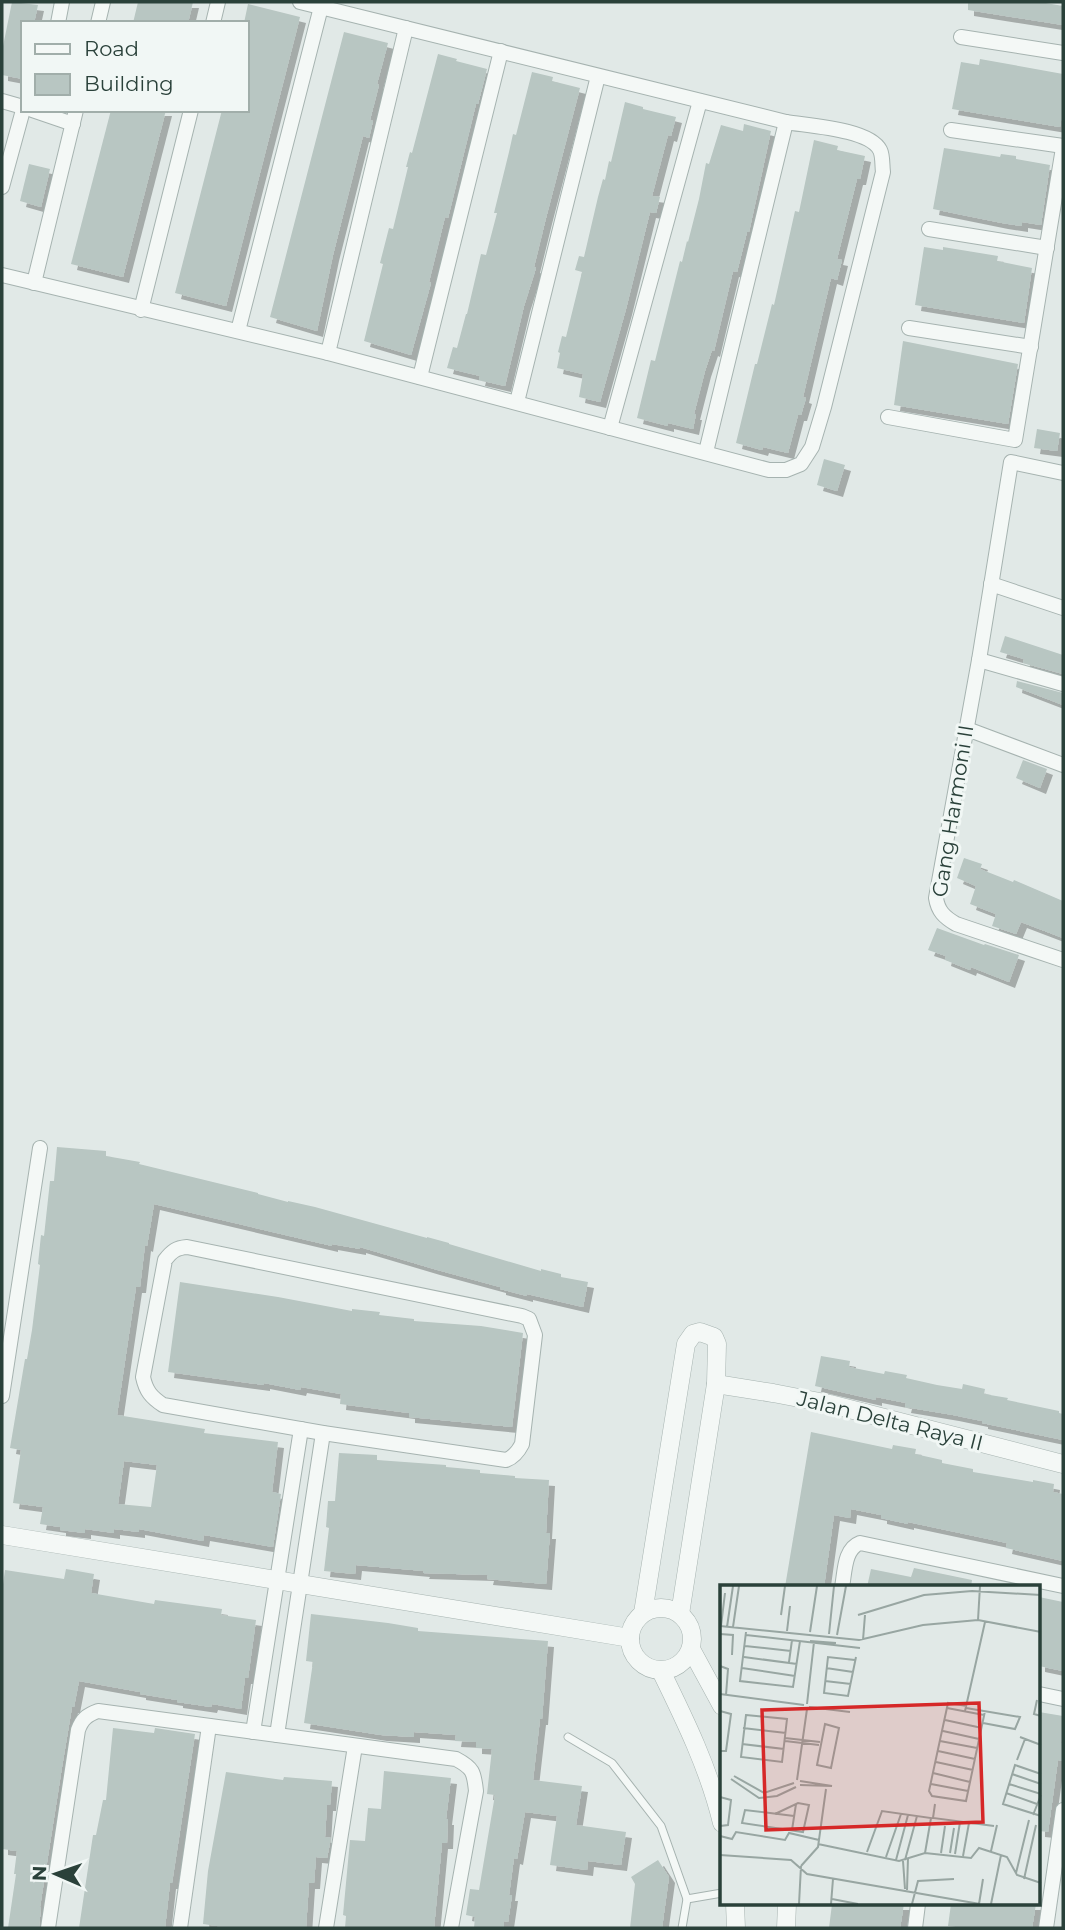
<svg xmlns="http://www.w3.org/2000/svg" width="1065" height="1930" viewBox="0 0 1065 1930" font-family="Montserrat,sans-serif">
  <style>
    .building { fill: #b8c6c2; fill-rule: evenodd; filter: url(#shadow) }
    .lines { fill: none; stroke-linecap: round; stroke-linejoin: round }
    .service-casing { stroke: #a6b3b0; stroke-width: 9 }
    .minor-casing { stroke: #a6b3b0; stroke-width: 16 }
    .tertiary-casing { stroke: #a6b3b0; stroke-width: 19 }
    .service { stroke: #f4f8f6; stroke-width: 7 }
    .minor { stroke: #f4f8f6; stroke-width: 14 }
    .tertiary { stroke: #f4f8f6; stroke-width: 18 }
    .labels { text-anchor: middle; stroke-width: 6; stroke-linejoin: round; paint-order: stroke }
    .street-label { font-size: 21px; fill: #2a413a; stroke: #f1f7f5 }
    .inset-road { fill: none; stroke: #98a6a2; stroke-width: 2 }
    .view { fill: #d62828; fill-opacity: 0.15; stroke: #d62828; stroke-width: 3.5 }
    .inset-edge { fill: none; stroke: #2a413a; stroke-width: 3.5 }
  </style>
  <defs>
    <filter id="shadow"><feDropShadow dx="6" dy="6" stdDeviation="0" flood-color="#0004"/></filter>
  </defs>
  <rect width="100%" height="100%" fill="#e1e9e7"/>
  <g class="building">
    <path d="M12,2L38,5L34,23H23V79L2,75V51Z"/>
    <path d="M138,2H193L188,23H133Z"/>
    <path d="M968,2H1040L1063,6V25L968,10Z"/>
    <path d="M248,4L300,17L226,306L175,293L222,110H247V23H244Z"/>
    <path d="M344,32L388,43L377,84L379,85L370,120L373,121L369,138L363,136L333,255L317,331L270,317Z"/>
    <path d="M438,54L457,59L456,61L487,69L478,104H476L448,218L445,217L429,282L431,283L411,355L364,341L383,264L380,263L389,228L393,229L408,167H406L410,152L412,153Z"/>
    <path d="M980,59L1063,74V108L1060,127L952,109L961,62L979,65Z"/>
    <path d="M532,72L553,77L552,81L580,88L546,218L534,267L536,268L524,306L505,386L479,380L480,376L447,368L453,347L457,348L466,314H467L481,254L486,255L497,213H494L509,152L513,134L516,135Z"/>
    <path d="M625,102L643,107V109L676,117L671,136L668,135L652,196L660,197L656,213L650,212L626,309L600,402L579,397L583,374L557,368L560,353L558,352L562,336L566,337L582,272L575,270L579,256L584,257L598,197L603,179L605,180L609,161L611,162Z"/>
    <path d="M111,110H166L123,277L71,264Z"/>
    <path d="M744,124L771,131L749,232H747L737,272L733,271L714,351L712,350L705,371L694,414H696L693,429L668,423V426L637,418L651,360L655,361L680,261L682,262L687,241L688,242L699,199L706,163L709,164L721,125L743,131Z"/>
    <path d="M814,140L838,146L837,150L865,156L860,179H857L837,259L842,260L837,280L831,278L803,397L806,398L801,415H798L788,453L763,447L762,450L736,443L755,364H757L772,304L774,305L795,211L799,212Z"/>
    <path d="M944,148L1000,157L1001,154L1016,156V159L1050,165L1041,225L1022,222V226L1002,223L933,209Z"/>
    <path d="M29,164L50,169L41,207L20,201Z"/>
    <path d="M924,247L943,250V247L998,256L997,261L1032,268L1024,323L915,305Z"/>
    <path d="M903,341L1018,364L1008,424L894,405Z"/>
    <path d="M1037,429L1060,433L1057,451L1034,448Z"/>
    <path d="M824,459L845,465L837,491L817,485Z"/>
    <path d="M1005,636L1063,655V674L1023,663L1024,659L1000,652Z"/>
    <path d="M1017,681L1063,693V705L1016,687Z"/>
    <path d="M1023,760L1047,769L1040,788L1016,778Z"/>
    <path d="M964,858L982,864L980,869L1013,882L1014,880L1063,901V938L1021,922L1016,934L992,926L996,914L970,904L976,886L957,878Z"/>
    <path d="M937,928L984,945L985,944L1019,955L1009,982L971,967L970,970L945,960L946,956L928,950Z"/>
    <path d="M57,1147L106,1151V1156L140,1162L139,1164L258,1193V1194L288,1202V1201L315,1207L427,1238V1237L449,1243V1244L541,1271V1269L561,1274V1277L588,1282L583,1307L527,1294V1296L500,1289V1287L434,1269L360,1247V1249L332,1244V1246L154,1204L147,1246L145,1245L140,1287H136L117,1415L205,1429L204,1433L278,1442L272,1492L281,1494L273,1547L204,1535L203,1541L139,1529V1532L114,1529V1533L85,1529V1533L60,1530V1527L40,1524L43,1507L13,1503L21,1450L10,1448L25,1359H27L32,1330L40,1265L38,1264L41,1235L44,1236L50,1181H54ZM124,1461L157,1465L151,1507L118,1504Z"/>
    <path d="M180,1282L278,1297L352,1311V1309L380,1312L379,1315L414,1319V1321L481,1326L523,1333L512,1427L409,1417V1413L340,1404L341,1394L301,1387L300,1390L264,1383V1385L168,1372Z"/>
    <path d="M821,1356L850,1361L849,1367L884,1374L885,1371L907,1375L906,1378L937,1385L962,1389L963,1384L985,1389L984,1394L1008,1398L1007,1400L1059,1411V1413L1063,1414V1440L982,1423V1421L953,1415L905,1407L906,1403L876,1397V1400L815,1386Z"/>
    <path d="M811,1432L892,1449L893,1445L916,1449L915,1454L942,1460V1463L973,1469V1472L1033,1482V1480L1054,1484L1053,1492L1063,1494V1561L1006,1548L1007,1543L908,1522V1524L881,1518V1515L851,1509L850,1518L834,1515L824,1587H785Z"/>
    <path d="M339,1453L377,1455V1460L446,1465V1467L480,1470V1473L515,1476V1478L549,1480L546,1533H550L546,1584L487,1579L488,1575L423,1573L424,1571L356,1565L355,1574L324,1571L329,1528L326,1527L328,1501H335Z"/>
    <path d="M914,1568L972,1580L971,1587H867L871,1569L911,1577Z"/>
    <path d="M66,1569L94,1574L91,1593L154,1604L155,1600L222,1609L221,1615L256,1620L248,1678H245L241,1709L212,1704L211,1707L177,1702V1700L140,1694V1692L79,1681L74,1707H72L62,1767L40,1907H41L39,1928H8L16,1874H14L17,1851L2,1849V1592L5,1570L64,1579Z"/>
    <path d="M1039,1597L1063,1602V1671L1039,1666Z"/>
    <path d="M311,1614L388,1623L418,1628V1631L548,1641L542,1719H540L533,1780L582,1786L576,1825L626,1832L621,1865L588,1861L587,1870L550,1865L557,1816L525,1812L517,1859L514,1858L509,1895H512L508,1922L504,1921V1928H474L475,1917L466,1915L470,1889L479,1890L495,1795L487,1794L492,1749L476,1748V1742L455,1741L456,1735L414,1732V1737L381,1735L304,1723L313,1662L306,1661Z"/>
    <path d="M1039,1712L1063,1716L1061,1743H1063V1761L1058,1760L1048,1832L1039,1831Z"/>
    <path d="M113,1728L154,1733L155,1728L195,1734L172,1883H170L165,1928H79L93,1835H96L103,1800H106Z"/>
    <path d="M384,1771L451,1778L446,1819H448L447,1843H442L434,1928H345L346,1916L343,1915L350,1840L365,1841L368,1808L381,1809Z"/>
    <path d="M226,1772L283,1780L284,1777L332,1781L330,1805H327L325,1837L331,1838L327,1858L316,1857L314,1883H309L306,1928H231L203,1924L208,1871Z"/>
    <path d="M658,1860L669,1877L662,1928H630L635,1884L631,1877Z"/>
    <path d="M832,1904H904L900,1928H829Z"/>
    <path d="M951,1904H1036L1032,1928H965L948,1926Z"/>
  </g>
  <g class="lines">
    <defs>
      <g id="service">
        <path d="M568,1737L612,1763L661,1826L687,1899L722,1893"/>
        <path d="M682,1928L687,1899"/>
      </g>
      <g id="minor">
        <path d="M58,23L62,2"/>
        <path d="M98,23L103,2"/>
        <path d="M213,23L218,2"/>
        <path d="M961,37L1063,53"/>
        <path d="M2,101L23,107"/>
        <path d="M32,110L73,124"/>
        <path d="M951,130L1063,146"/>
        <path d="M2,187L23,110"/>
        <path d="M929,229L1047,248"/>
        <path d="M2,275L328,353L769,470H786L801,464L812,447L824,407L883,172C882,165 883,156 880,150C869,129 809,126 786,122L300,2"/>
        <path d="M34,283L76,110"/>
        <path d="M141,310L191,110"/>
        <path d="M909,328L1031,347"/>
        <path d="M238,331L321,7"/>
        <path d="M328,353L406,28"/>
        <path d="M420,377L501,51"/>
        <path d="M517,402L598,76"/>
        <path d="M888,417L1015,440L1063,148"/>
        <path d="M610,428L700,101"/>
        <path d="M706,452L786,122"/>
        <path d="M1063,473L1011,462L979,660L936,898C938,911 944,917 956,924L1063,960"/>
        <path d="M991,584L1063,608"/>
        <path d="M979,660L1063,684"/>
        <path d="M967,729L1063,765"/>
        <path d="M187,1247L522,1316L529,1319L535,1335L522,1444C518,1452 514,1457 506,1460L323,1433L163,1405C151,1397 146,1391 143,1377L165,1260C172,1251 176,1248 187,1247Z"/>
        <path d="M2,1396L40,1148"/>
        <path d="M842,1587C845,1572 844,1549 860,1543L1063,1586"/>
        <path d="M1039,1694L1063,1699"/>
        <path d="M253,1732L301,1429"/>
        <path d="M277,1735L323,1433"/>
        <path d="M48,1928L78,1730C82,1719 87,1715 98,1711L456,1759C473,1768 474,1772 476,1791L451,1928"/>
        <path d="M180,1928L209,1726"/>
        <path d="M326,1928L355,1746"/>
        <path d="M915,1928L918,1904"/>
        <path d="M1046,1928L1063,1810"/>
      </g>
      <g id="tertiary">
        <path d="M716,1384L773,1393L830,1404L1063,1464"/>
        <path d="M2,1535L630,1638"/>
        <circle cx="661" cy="1639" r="31"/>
        <path d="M643,1613L686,1344L693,1334L700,1332L714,1337L717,1344L716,1384L680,1614"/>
        <path d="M691,1649L722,1706"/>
        <path d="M661,1671C685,1720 709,1769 722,1823"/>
        <path d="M735,1904L736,1928"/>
        <path d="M786,1928L787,1904"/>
      </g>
    </defs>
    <use href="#service" class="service-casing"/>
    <use href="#minor" class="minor-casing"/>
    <use href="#tertiary" class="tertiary-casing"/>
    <use href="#service" class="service"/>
    <use href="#minor" class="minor"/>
    <use href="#tertiary" class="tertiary"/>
  </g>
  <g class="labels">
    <g class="street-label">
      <text transform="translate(953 811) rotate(-81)" y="7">Gang Harmoni II</text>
      <text transform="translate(890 1421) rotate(14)" y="7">Jalan Delta Raya II</text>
    </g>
  </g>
  <g transform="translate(720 1585)">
    <rect width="320" height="320" fill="#e1e9e7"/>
    <path class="inset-road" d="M61,30L65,1M138,30L204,10L252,6L321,10M258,35L260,1M0,41L139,55L203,40L258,35L321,47M1,41L5,8M7,42L13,1M13,42L19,1M67,46L70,21M26,47L20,96L73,102L80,56M90,47L97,1M0,49L13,50L12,70M109,49L114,1M26,50L140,63M117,50L126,1M143,55L145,30M90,56L116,58M25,61L71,66M24,72L77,79M135,75L108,72L104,108L128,111L136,72M69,77L72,55M0,81L8,84L6,110M22,83L75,91M106,83L133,87M105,96L131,99M0,109L84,120M317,115L314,129L321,131M87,119L94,57M247,121L228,118L209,206L212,211L246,216L265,126M89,122L130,127M227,123L264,130M246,123L300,132L295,144L263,138M0,126L11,129L6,166H0M245,126L265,37M26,130L67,134L62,177L21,172ZM225,135L262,143M105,139L119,143L111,183L97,180ZM23,143L66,148M223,146L259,154M300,152L321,160M65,153L100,157M65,156L99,160M220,156L257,163M22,159L64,164M218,166L255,174M297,175L305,154M216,177L253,185M213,188L250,197M292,189L321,199M321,189L295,180L283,219L321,231M14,191L44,208L74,198M11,194L39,213L57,211L76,202M77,195L87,124M80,196L112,201L80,200M211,199L248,206M289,199L321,209M286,208L317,219M0,212L11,215L8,240L0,241M215,219L213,233L274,241M55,229L78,218L89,220L83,247L22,238L25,225L74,231M313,230L321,210M72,245L76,219M0,251L12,254L16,247L65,255L69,248L99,255M98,259L179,276L205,268L251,273L259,263L287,272L297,290L321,298M271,266L277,240M147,267L162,226L211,233L205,268M221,268L225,241M230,268L234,243M235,269L240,237M0,270L71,275L87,289L260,319M243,271L249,238M166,272L181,229M176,275L188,230M185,275L197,231M183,276L185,304M81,281L98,262L106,204M296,288L309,235M304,294L316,240M187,305L188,273M112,314L138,319M79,319L81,281M111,319L113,294M192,319L198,296L234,294M259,319L263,294M271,319L281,270"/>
    <path class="view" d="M259,118L263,237L46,245L42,125Z"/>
    <rect width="320" height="320" class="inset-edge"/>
  </g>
  <rect width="1065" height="1930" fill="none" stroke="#2a413a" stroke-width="7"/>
  <rect x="21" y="21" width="228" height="91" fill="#f1f7f5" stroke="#a1aeaa" stroke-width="2"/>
  <rect x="35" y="44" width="35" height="10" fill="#f4f8f6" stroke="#a1aeaa" stroke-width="2"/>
  <text x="84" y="56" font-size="21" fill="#2a413a">Road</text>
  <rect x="35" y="74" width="35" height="21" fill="#b8c6c2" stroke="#a1aeaa" stroke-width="2"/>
  <text x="84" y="91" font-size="21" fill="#2a413a">Building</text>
  <g transform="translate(56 1874) rotate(272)" stroke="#f1f7f5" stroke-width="5" paint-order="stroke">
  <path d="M0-5L12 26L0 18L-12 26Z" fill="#2a413a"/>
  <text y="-10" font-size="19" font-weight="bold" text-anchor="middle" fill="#2a413a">N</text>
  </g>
</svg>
